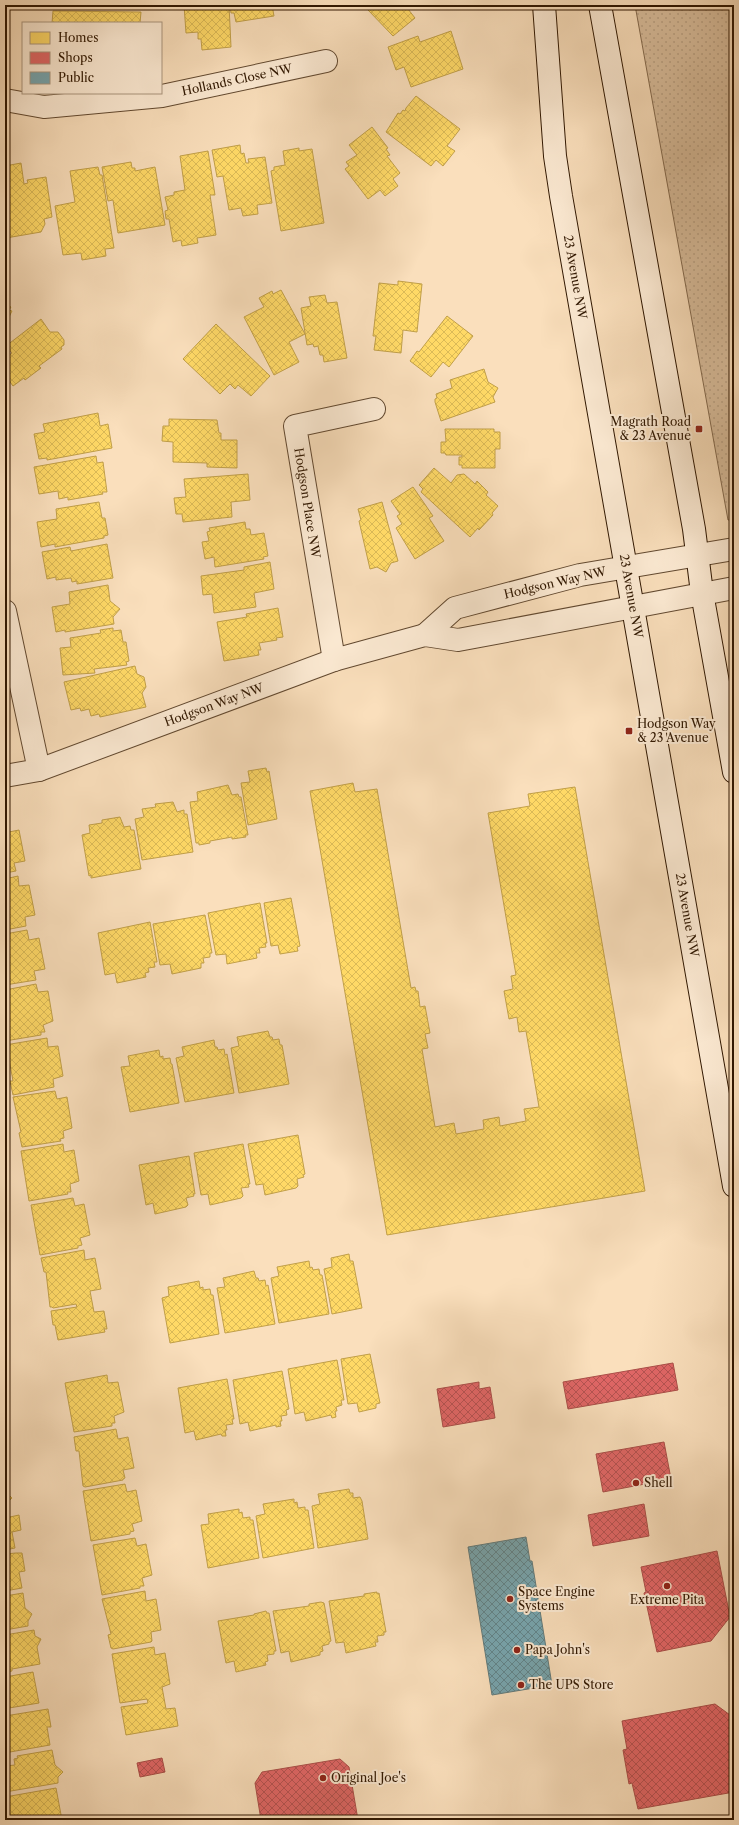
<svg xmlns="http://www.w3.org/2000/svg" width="739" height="1825" viewBox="0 0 739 1825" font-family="'Libre Caslon Text',serif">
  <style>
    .park { fill: url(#park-dots); stroke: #846a4e }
    .homes { fill: url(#homes-cross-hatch); stroke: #c19f48 }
    .shops { fill: url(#shops-cross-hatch); stroke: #ab4e48 }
    .public { fill: url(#public-cross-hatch); stroke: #617a7b }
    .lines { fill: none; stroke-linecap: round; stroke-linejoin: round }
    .minor-casing { stroke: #624930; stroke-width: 24 }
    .tertiary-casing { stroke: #624930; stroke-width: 24 }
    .secondary-casing { stroke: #301701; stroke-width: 24 }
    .minor { stroke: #fcead3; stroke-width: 22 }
    .tertiary { stroke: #fcead3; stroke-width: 22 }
    .secondary { stroke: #fcead3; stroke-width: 22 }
    .poi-dot { fill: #8f2418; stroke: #fcead3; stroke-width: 1.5 }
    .labels { text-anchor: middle; stroke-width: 4; stroke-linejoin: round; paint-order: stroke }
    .street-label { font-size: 12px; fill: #301701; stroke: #fcead3 }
    .poi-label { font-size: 12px; fill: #301701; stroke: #fcead3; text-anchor: start }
  </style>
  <defs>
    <pattern id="park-dots" width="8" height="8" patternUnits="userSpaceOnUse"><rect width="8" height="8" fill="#d8bd9c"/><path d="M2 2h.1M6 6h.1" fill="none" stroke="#baa285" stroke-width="1.8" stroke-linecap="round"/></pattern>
    <pattern id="homes-cross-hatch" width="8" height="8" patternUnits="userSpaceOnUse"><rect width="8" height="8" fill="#ffd966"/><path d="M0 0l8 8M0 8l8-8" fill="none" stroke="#dbba57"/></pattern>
    <pattern id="shops-cross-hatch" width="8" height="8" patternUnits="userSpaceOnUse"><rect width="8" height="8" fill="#e06666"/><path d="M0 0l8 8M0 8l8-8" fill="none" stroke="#b65352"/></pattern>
    <pattern id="public-cross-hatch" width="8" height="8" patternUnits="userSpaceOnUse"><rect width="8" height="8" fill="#76a5af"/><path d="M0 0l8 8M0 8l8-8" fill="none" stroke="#61858c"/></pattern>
  </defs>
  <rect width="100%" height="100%" fill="#fadfbc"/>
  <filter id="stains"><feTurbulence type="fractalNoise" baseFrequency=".005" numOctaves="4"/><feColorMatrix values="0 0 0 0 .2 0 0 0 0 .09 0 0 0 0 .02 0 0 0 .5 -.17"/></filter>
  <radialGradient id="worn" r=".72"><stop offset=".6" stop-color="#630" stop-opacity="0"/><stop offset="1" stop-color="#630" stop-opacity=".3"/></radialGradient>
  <path class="park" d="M635,5H734V520H728Z"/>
  <g class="homes">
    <path d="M184,5H229L231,47L202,50L201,39H198V32L186,33Z"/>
    <path d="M230,5H272L274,16L236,22L234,13H231Z"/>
    <path d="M374,5H413L408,9L415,18L393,36L368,10Z"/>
    <path d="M53,11L141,12L140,23H52Z"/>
    <path d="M451,31L463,69L411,87L404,67L396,70L388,47L418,36L420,42Z"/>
    <path d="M416,96L460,129L447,146L455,151L443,166L436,160L431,166L386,132L398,113L400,114L403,110L405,111L406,108Z"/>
    <path d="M372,127L388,148L386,149L390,155L387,156L400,173L393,179L398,186L385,196L380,190L368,199L345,169L349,166L346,162L357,155L349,145Z"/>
    <path d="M240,145L241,154L244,153L246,163H249L248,159L265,157L272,203L257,205L258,214L243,216L241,208L229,210L223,176L217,177L212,150Z"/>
    <path d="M299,148V151L312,149L324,223L281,231L271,171L274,170V167L285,165L283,151Z"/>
    <path d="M208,151L215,195H210L216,235L197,238L198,243L182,246L181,240L173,242L169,219H166L165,211L168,210L165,197L174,195V192L185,190L180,156Z"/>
    <path d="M131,162L132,168H135V171L155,167L165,225L118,233L113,200L108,201L102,167Z"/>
    <path d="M21,163L24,184L28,183L27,180L46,177L52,217L44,219L45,224L41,232L6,238L5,166Z"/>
    <path d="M98,167L100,175H102L114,248L105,249L106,256L82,260L81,253L63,255L55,206L75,202L70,171Z"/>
    <path d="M398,281L422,284L417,332L403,330L401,353L374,350L376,336H373L379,283L398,285Z"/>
    <path d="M281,290L305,334L289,342L299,362L274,375L244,317L264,307L259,298L272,291L273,294Z"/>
    <path d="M325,295L327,303L337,302L347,358L324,362L323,355H320L318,346L314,347L313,344L307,345L301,308L311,306L309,297Z"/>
    <path d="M5,304L11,307L9,310L12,311L5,325Z"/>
    <path d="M447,316L473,336L449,367L443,362L431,377L410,361L417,351L419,352Z"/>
    <path d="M41,319L50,332H58L64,340V345L61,347L62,349L39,366L41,368L25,380L24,378L13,386L5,375V358L12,353L6,346Z"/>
    <path d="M216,324L270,376L251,396L238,385L235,389L230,384L220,394L183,359Z"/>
    <path d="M484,369L488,382L498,388L493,397L495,402L441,421L435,402V399L437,398L436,394L452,388L450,380Z"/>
    <path d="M98,413L100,426L108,424L112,448L47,460V458L39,459L34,434L45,432L43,424Z"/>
    <path d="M169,419L217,420L219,433H221V440H237V468L207,467V463L173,462V442L162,441L163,426H169Z"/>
    <path d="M445,429H494V432H500V449H495V468H462V465H459V457H462V455H446L445,453H441V442H446Z"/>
    <path d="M96,456L97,463L103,462L107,492H102L103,494L68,500V497L59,499L58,491L39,494L34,467Z"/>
    <path d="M434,468L451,483L457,475L464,474L475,484L477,481L488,492L486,495L498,506L492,513L493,515L479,530L478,528L470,537L421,492L423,489L419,485Z"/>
    <path d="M248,474L250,500L231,502L232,517L183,522L182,514H176L174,498L186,497L184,479Z"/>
    <path d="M413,487L433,516L429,518L444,541L415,559L396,528L402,524L397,516L400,514L391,501Z"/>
    <path d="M99,502L102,518H105L108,535L104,536V538L55,547V544L41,547L37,522L57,519L56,509Z"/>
    <path d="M382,502L398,561L391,563L386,572L377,567L370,569L359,521L361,520L358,509Z"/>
    <path d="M245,522L246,529H250L251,535L264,533L268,556L263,557L264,559L215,567L214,557L205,559L202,542L209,541L207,532L210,531L209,528Z"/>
    <path d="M107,544L113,578L77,584V581L72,582L71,578L56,580V577L47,579L42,552L70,547L71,551Z"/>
    <path d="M270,562L274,589L254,593L256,607L214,613L212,594L203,595L201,576L244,570V567Z"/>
    <path d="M108,585L110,601L120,609L113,617L114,624L65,632V630L56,632L52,607L70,604L69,592Z"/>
    <path d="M278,608L283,637L276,638L277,640L259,643L261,650H258L259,655L224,661L217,622L247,617L246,614Z"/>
    <path d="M113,628V631L121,630L123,642H126L129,661L126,662L127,665L94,669L95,673L63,675L60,648L71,647L70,638L101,633L100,630Z"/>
    <path d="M135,666L137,674L144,677L146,687L142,693L146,707L100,717L99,714L91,716L89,709L81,711L80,708L71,710L64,682Z"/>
    <path d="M266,768L267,772L269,771L277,819L248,825L241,783L250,782L248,771Z"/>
    <path d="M353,783L355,792L377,789L411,988L415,987L416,991H418L420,1007L425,1006L430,1033L425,1034L428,1048L422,1049L435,1127L454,1123L456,1134L484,1129L483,1120L499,1117L500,1126L526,1121L524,1109L539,1107L526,1031L519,1032L517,1017L509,1019L504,991L513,989L511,976L516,975L488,813L530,806L528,794L575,787L645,1191L387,1235L310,791Z"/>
    <path d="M228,785L232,795L238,794L239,797H241L248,835H245L246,837L232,839V837L210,841V843L199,845V843H196L190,802L198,801L197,792Z"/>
    <path d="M173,802L177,812L184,810V814H187L193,852L142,860L135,819L144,817L142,809L156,807L155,804Z"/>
    <path d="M120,817L124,827L130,826L131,830H134L141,869L91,878V875L89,876L82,835L90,833L89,825L102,823V820Z"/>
    <path d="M5,822H8L9,832L19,830L25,861L14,863L16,871L5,873Z"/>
    <path d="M18,876L19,886L29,885L35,915L25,917L26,926L5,930V879Z"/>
    <path d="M291,898L300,946L297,947L298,951L280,954L278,945L271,946L264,903Z"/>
    <path d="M260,903L267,943H265L266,947L259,948L260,953H256L257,958L227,964L226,954L216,955L208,913Z"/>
    <path d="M205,915L212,953H210V957L203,958L204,963H201V968L172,974L170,964L160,965L153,924Z"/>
    <path d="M150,922L157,962H154L155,967L148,968L149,972L145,973L146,977L117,983L115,973L105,975L98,933Z"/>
    <path d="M27,930L29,940L39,938L45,969L34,971L36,980L5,985V934Z"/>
    <path d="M36,984L38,992L48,991L53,1021L43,1025L45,1032H41V1035L5,1041V990Z"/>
    <path d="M268,1031L270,1037H272L273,1040L279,1039L280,1045H282L289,1084L239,1093L231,1048L239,1046L237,1037Z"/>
    <path d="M47,1038L48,1047L58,1046L63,1076L53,1079L54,1087L13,1095L10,1081H13L9,1059L7,1060L5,1045Z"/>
    <path d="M214,1040L215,1047H217L218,1050L224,1049L225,1055L227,1054L234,1093L185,1102L176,1058L184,1056L182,1047Z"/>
    <path d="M159,1050L160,1057L163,1056V1059L170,1058L171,1064H172L179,1103L130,1112L121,1067L130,1066L128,1056Z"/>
    <path d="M55,1091L57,1099L67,1097L72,1128L63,1131L64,1138L60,1139L61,1141L22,1147L19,1133L21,1132L13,1097Z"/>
    <path d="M298,1135L305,1174L303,1175L304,1177L297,1179L298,1186L296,1188L265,1195L263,1184L256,1185L248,1144Z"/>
    <path d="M63,1144L64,1152L74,1150L79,1181L70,1184L71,1192H67L68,1194L29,1201L21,1151Z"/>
    <path d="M243,1144L250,1184H248L249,1187L241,1188L243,1196L241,1198L210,1205L208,1194L201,1195L194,1153Z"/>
    <path d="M189,1156L195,1194H193L194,1196L186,1198L188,1205L186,1207L155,1214L153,1203L146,1205L139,1165Z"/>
    <path d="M73,1198L75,1206L84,1204L90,1235L80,1238L82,1245L78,1246V1248L40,1255L31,1205Z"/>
    <path d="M84,1250L85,1260L95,1258L101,1289L90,1291L94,1312L104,1311L107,1329H104L105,1332L58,1340L55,1325H53L51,1311L77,1307L76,1304L53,1308L52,1307H50L46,1272H44L41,1258Z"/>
    <path d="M349,1254L350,1261H353L362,1308L332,1314L324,1269L332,1267L331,1258Z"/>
    <path d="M309,1261L310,1268L312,1267L313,1270L319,1269L320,1275H322L329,1314L279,1323L271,1278L279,1276L277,1267Z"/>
    <path d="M254,1271L256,1278H258L259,1281L265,1280L266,1286L268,1285L275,1324L225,1333L217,1288L225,1287L223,1278Z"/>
    <path d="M199,1281L200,1288L203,1287V1290L210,1289L211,1295H213L219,1334L170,1343L162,1298L169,1296L168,1287Z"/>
    <path d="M370,1354L380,1403L376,1404V1408L359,1412L357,1403L348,1404L341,1359Z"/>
    <path d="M337,1360L344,1400H341L342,1405L336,1407L337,1411H335L336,1417L332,1418L331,1415L306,1421L304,1412L295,1414L288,1369Z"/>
    <path d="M282,1371L289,1409L286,1410L287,1415L281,1416L282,1421H280L281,1426L276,1427V1425L250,1431L248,1422L240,1424L233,1380Z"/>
    <path d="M107,1375L108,1383L118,1382L124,1412L114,1416L115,1423H112V1426L74,1432L65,1383Z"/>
    <path d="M227,1379L234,1419H232L233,1424L226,1425L227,1430H225L226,1436H222L221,1434L196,1440L194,1431L185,1433L178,1388Z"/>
    <path d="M116,1429L118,1439L128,1437L134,1468L123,1470L125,1478L123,1479V1480L85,1487L83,1486L79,1451H76L74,1437Z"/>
    <path d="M5,1484L6,1492L12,1498L8,1502L9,1507L5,1508Z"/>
    <path d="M125,1484L127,1492L136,1490L142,1521L132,1524L134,1531L130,1532V1534L91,1541L83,1491Z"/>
    <path d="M349,1489L350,1493H353V1498L360,1497L362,1501L368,1539L318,1548L312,1506L320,1504L318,1494Z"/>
    <path d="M294,1499V1503L297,1502L298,1508L305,1507V1510H308L314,1548L263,1558L256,1516L265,1514L263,1504Z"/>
    <path d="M239,1509V1513L242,1512L243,1518L250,1517V1520H253L259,1558L208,1568L201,1525L209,1524L208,1514Z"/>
    <path d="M5,1515H9L10,1517L19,1515L21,1530L12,1532L15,1548L5,1550Z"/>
    <path d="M135,1538L137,1546L146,1544L152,1575L142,1578L144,1586H140V1588L102,1595L93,1545Z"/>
    <path d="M16,1553H22L25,1571L19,1572L22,1588L5,1591V1554Z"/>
    <path d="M145,1591L146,1601L156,1599L161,1630L151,1632L152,1641L151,1642L113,1649L111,1648L108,1635L111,1634L102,1599Z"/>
    <path d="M377,1592V1594L379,1593L386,1632H384V1635L377,1636L378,1642H375L376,1646L346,1653L344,1642L336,1643L329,1601L364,1596V1594Z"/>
    <path d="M23,1593L25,1608L32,1614L28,1621V1626L5,1630V1596Z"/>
    <path d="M321,1602L324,1603L331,1641L329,1642V1644L322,1646L323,1651L320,1652V1655L291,1662L289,1651L281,1653L273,1611L309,1606V1604Z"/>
    <path d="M266,1611L267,1613H269L276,1651H274V1654L267,1655L268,1661L265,1662L266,1665L236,1672L234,1661L226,1663L218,1621L254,1615V1614Z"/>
    <path d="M34,1630L35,1636L41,1639L37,1647L40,1664L12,1669V1671L5,1672V1635Z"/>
    <path d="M154,1647L155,1655L165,1653L170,1684L162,1687L166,1709L175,1708L178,1726L126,1735L121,1707L148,1703L147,1699L120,1703L112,1654Z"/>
    <path d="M33,1672L39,1703L9,1708V1710L5,1711V1677Z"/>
    <path d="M48,1709L51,1727H47L50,1745L10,1752L8,1742L5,1743V1716Z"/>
    <path d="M52,1750L55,1765L63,1772L58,1777V1783L5,1792V1766L15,1765L14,1759L18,1758L17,1756Z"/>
    <path d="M56,1788L62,1820H5V1797Z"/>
  </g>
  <g class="shops">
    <path d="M673,1363L678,1390L568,1409L563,1382Z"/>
    <path d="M479,1382V1389L490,1387L495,1418L443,1427L437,1389Z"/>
    <path d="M664,1442L671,1479L603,1492L596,1454Z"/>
    <path d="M644,1504L649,1536L593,1546L588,1515Z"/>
    <path d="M717,1551L730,1617L711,1641L657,1652L644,1593L646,1592L641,1567Z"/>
    <path d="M715,1704L730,1715H733L734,1792L638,1809L632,1783L629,1784L623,1750L627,1749L622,1721Z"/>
    <path d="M162,1758L165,1772L140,1777L137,1763Z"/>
    <path d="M340,1759L349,1767L358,1820H261L255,1783L262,1772Z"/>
  </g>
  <path class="public" d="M526,1537L530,1561H532L552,1685L492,1695L468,1547Z"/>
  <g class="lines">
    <defs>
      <g id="minor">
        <path d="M5,100L44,107L162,96L326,61"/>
        <path d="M5,611L39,770"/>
        <path d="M334,660L295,426L374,409"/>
      </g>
      <g id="tertiary">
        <path d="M425,635L455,608L580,575L734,549"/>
        <path d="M5,776L39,770L334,660L425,635L458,640L734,588"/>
      </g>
      <g id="secondary">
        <path d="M544,5L555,156L561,196L734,1186"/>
        <path d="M600,5L694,529L702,593L734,772"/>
      </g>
    </defs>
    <use href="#minor" class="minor-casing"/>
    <use href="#tertiary" class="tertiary-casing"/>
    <use href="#secondary" class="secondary-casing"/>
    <use href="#minor" class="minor"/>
    <use href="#tertiary" class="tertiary"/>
    <use href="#secondary" class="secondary"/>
  </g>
  <g class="poi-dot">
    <rect x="695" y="425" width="8" height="8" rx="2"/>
    <rect x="625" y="727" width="8" height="8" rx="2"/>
    <circle cx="636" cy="1483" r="4"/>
    <circle cx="667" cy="1586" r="4"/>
    <circle cx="510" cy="1599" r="4"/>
    <circle cx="517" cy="1650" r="4"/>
    <circle cx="521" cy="1685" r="4"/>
    <circle cx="323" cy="1778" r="4"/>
  </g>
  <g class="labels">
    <g class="street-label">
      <text transform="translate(237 80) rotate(-12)" y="4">Hollands Close NW</text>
      <text transform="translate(575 277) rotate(80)" y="4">23 Avenue NW</text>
      <text transform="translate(307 503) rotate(81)" y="4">Hodgson Place NW</text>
      <text transform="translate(555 583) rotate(-13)" y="4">Hodgson Way NW</text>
      <text transform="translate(631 596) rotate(80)" y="4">23 Avenue NW</text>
      <text transform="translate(214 705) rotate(-20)" y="4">Hodgson Way NW</text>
      <text transform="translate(687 915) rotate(80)" y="4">23 Avenue NW</text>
    </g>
    <g class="poi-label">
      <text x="691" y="426" text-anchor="end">Magrath Road<tspan x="691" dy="14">&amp; 23 Avenue</tspan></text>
      <text x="637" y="728">Hodgson Way<tspan x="637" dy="14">&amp; 23 Avenue</tspan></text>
      <text x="644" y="1487">Shell</text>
      <text x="518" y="1596">Space Engine<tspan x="518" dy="14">Systems</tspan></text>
      <text x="667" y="1604" text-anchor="middle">Extreme Pita</text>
      <text x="525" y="1654">Papa John's</text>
      <text x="529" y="1689">The UPS Store</text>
      <text x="331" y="1782">Original Joe's</text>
    </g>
  </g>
  <rect width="739" height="1825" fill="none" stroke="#fadfbc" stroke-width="20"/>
  <rect x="6" y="6" width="727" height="1813" fill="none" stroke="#301701" stroke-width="2"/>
  <rect x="10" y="10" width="719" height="1805" fill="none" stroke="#301701"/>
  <rect x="22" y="22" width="140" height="72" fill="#fcead3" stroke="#aa967f"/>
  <rect x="30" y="32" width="20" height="12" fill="#ffd966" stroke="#aa967f"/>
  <text x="58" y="42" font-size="12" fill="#301701">Homes</text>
  <rect x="30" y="52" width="20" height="12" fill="#e06666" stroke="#aa967f"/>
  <text x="58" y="62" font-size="12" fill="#301701">Shops</text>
  <rect x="30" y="72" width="20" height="12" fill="#76a5af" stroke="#aa967f"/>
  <text x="58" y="82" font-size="12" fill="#301701">Public</text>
  <rect width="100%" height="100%" filter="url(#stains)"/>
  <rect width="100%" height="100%" fill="url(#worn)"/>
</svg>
